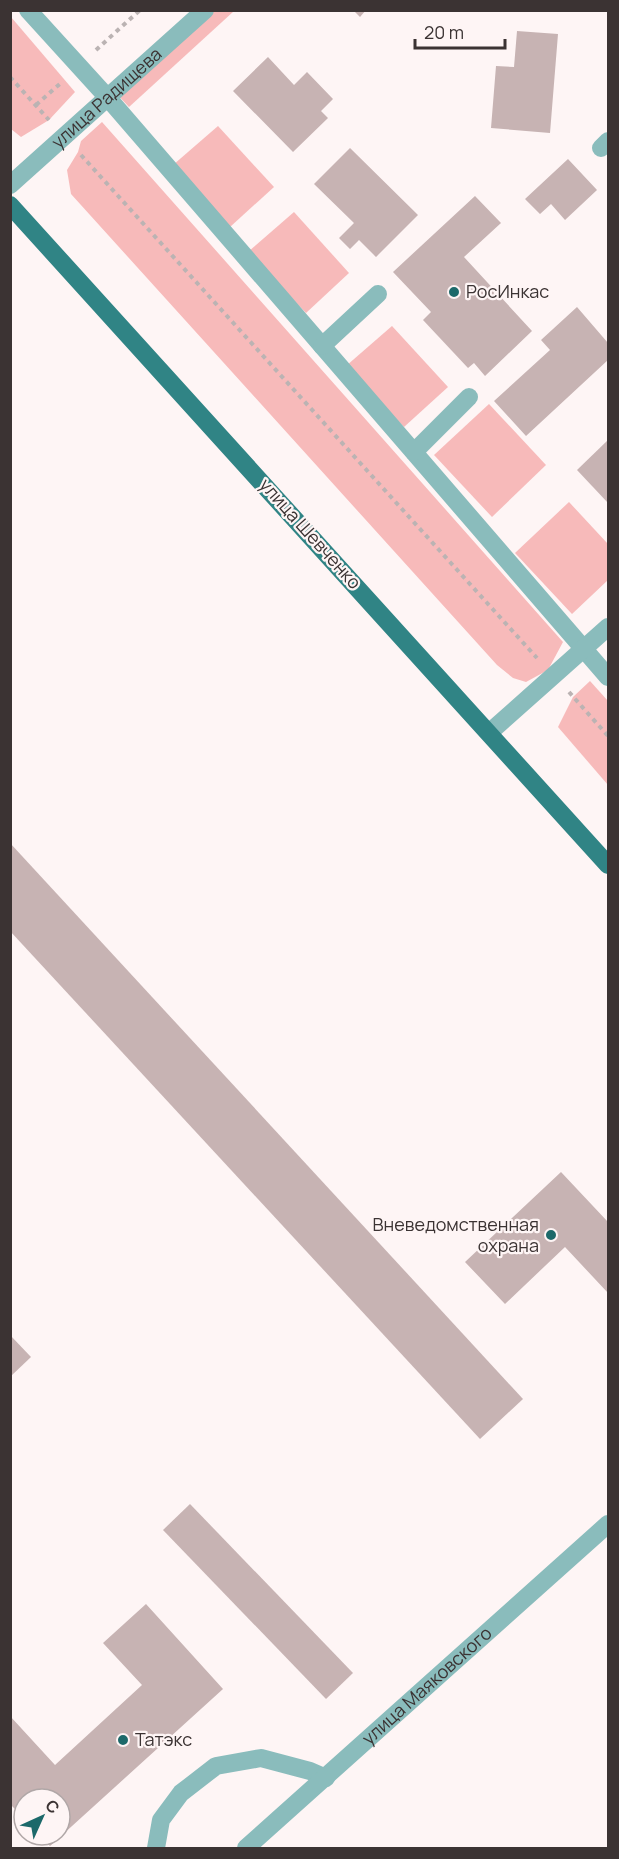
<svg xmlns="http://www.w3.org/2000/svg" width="619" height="1859" viewBox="0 0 619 1859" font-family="Manrope,sans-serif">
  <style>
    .green { fill: #f7baba }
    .building { fill: #c7b3b3 }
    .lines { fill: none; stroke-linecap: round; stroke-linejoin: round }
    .path { stroke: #bbb3b3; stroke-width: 4; stroke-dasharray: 4.5 4.5; stroke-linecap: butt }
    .minor { stroke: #8abcbc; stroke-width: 18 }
    .major { stroke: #308485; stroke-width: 18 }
    .poi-dot { fill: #1c696a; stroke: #fef5f5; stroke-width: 2 }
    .labels { text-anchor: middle; stroke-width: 4.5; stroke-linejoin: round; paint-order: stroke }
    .street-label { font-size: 18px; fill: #3b3333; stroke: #fef5f5 }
    .poi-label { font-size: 18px; fill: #3b3333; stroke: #fef5f5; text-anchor: start }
  </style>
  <rect width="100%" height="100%" fill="#fef5f5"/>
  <g class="green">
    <path d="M205,11H234L129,107L115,92Z"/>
    <path d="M11,17L75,92L49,120L21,137L11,129Z"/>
    <path d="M102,122L563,642L548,670L526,682L513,678L497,665L71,194L67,170L78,152L81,141Z"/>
    <path d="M218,126L274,187L230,227L173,165Z"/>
    <path d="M294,212L349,273L306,313L248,252Z"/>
    <path d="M392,326L448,387L404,427L346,366Z"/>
    <path d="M489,404L546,465L492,517L434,455Z"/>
    <path d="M569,502L608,544V580L572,614L515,553Z"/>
    <path d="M590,681L608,701V785L558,727L573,697Z"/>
  </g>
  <g class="building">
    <path d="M353,10H366L360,17Z"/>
    <path d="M517,31L558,34L550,133L491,128L496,66L514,67Z"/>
    <path d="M268,57L294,85L307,72L333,99L321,111L328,118L293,152L233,91Z"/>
    <path d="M350,148L418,215L376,257L359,240L350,249L339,238L354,223L314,184Z"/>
    <path d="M568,159L597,190L565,220L551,204L540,214L525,199Z"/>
    <path d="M475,196L501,223L464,257L532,331L485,376L474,363L468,368L423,320L431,312L393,272Z"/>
    <path d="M577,307L608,343V360L526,436L494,401L550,350L541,340Z"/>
    <path d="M608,440V503L577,470Z"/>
    <path d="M10,843L523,1399L480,1439L10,931Z"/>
    <path d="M561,1172L608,1222V1293L565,1247L505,1304L465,1262Z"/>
    <path d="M10,1335L31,1357L10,1377Z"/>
    <path d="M190,1504L353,1673L326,1699L163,1530Z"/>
    <path d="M146,1604L223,1689L50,1846L39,1835H60V1799H24V1818L10,1804V1716L55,1765L142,1685L103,1643Z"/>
  </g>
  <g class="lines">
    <g class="path">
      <path d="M96,50L140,10"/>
      <path d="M10,77L49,120"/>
      <path d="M36,105L62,82"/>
      <path d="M81,155L537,658"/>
      <path d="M569,692L608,736"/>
    </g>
    <g class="minor">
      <path d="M28,10L108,98L608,677"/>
      <path d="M601,148L608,141"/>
      <path id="s1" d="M10,185L205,10"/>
      <path d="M322,346L378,294"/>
      <path d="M414,452L469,397"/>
      <path d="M490,732L608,627"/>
      <path d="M156,1848L161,1820L181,1793L216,1766L261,1758L310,1771L326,1778"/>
      <path id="s2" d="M246,1848L608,1524"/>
    </g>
    <path class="major" d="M10,205L608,865"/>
  </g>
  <g class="poi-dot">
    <circle cx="454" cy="292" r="6"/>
    <circle cx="551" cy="1235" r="6"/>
    <circle cx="123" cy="1740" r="6"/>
  </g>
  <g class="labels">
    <g class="street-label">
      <text dy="6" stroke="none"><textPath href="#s1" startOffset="130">улица Радищева</textPath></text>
      <text transform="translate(310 534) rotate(48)" y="6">улица Шевченко</text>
      <text dy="6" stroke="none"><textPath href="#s2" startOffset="243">улица Маяковского</textPath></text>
    </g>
    <g class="poi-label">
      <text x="466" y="298">РосИнкас</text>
      <text x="539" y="1231" text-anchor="end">Вневедомственная<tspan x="539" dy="21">охрана</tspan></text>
      <text x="135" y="1746">Татэкс</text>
    </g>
  </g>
  <rect width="619" height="1859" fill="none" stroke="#3b3333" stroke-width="24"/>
  <g transform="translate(42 1817) rotate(45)"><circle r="28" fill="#fef5f5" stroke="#b0a7a7" stroke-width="1.5"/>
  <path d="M0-4.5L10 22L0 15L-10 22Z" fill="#1c696a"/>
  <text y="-9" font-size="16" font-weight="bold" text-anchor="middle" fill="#3b3333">С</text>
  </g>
  <path d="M415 39v9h90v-9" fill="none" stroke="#3b3333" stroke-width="3"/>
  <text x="424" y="39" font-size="18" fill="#3b3333" stroke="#fef5f5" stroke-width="4.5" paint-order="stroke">20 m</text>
</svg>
